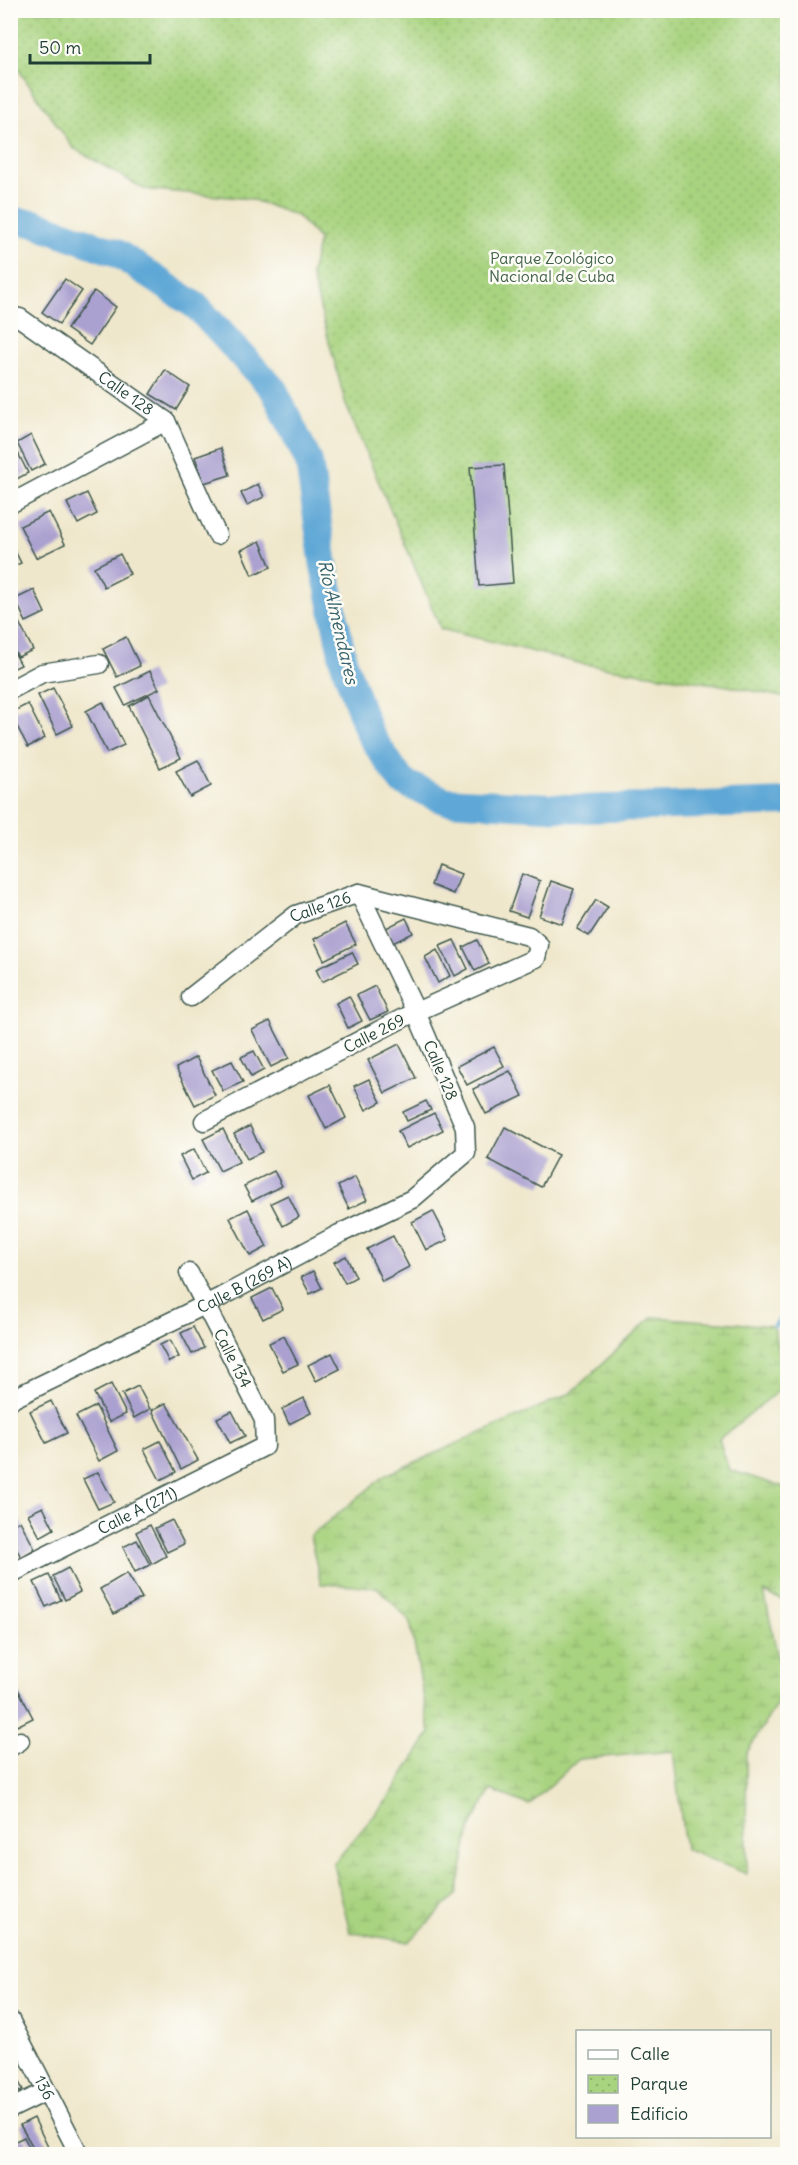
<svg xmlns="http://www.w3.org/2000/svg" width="798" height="2165" viewBox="0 0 798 2165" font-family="Delius,sans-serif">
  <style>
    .wetland { fill: url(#wetland-marsh); stroke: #64885a; stroke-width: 1.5 }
    .park { fill: url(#park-dots); stroke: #64885a; stroke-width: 1.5 }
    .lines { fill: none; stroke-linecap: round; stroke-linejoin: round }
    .stream { stroke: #5ea7d6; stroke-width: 4.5 }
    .river { stroke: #5ea7d6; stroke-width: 28 }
    .building { fill: #aba1d0 }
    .minor-casing { stroke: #3e564b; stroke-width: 21 }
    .minor { stroke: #fff; stroke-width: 18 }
    .labels { text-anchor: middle; stroke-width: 5; stroke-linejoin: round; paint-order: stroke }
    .park-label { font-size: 16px; fill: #416247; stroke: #fdfcf7 }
    .street-label { font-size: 16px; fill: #1f3d34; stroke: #fdfcf7 }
    .water-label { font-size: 18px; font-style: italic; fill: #35626d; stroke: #fdfcf7 }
  </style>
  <defs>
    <pattern id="wetland-marsh" width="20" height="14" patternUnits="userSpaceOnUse" patternTransform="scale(1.5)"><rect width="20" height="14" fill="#a8d37f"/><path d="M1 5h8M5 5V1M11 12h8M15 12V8" fill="none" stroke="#90b66e"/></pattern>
    <pattern id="park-dots" width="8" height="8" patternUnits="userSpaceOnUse" patternTransform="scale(1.5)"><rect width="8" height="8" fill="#a8d37f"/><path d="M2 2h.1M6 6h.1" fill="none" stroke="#90b66e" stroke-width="1.8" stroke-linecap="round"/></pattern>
  </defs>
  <rect width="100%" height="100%" fill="#fdfcf7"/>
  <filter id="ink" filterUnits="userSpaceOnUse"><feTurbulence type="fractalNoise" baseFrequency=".0167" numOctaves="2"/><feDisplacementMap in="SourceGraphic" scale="12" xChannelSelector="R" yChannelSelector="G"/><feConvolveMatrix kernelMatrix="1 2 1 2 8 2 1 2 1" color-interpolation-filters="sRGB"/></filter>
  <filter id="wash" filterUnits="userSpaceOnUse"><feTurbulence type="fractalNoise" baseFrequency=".008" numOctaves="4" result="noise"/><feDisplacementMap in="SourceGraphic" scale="24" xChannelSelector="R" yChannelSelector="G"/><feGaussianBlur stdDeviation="1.35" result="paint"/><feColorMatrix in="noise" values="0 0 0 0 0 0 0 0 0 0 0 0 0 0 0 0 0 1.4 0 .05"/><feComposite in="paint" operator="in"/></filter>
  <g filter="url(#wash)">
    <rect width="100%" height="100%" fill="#efe7cb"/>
    <path class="wetland" d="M652,1317L774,1326L783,1387L719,1439L729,1470L784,1487L787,1494V1602L764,1592L785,1690L746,1754L747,1874L685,1849L673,1751L579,1759L529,1805L491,1790L470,1828L457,1894L409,1942L350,1932L333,1864L388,1799L430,1733L410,1621L377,1587L321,1584L310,1536L386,1475L571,1393Z"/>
    <path class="park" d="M11,11H787V698L728,686L583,664L441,629L346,405L311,274L319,239L297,216L251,199L144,189L73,148L11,59Z"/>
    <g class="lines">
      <path class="stream" d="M774,1326L788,1312"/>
      <path class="river" d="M10,221L34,223L117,253L196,306L274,390L309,462L324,566L344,663L369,733L402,782L446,801L582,809L788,802"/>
    </g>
    <g id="blocks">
      <g class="building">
        <path d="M65,279L82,291L59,324L42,312Z"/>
        <path d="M94,291L116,307L90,345L67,329Z"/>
        <path d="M165,370L190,387L176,410L150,394Z"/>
        <path d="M31,435L45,464L31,471L17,443Z"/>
        <path d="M221,448L230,475L204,483L195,457Z"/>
        <path d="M17,451L28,473L13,481L10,475V454Z"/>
        <path d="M504,465L513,583L479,586L470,467Z"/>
        <path d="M258,484L264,497L247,505L241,493Z"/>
        <path d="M87,493L97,514L78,524L67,503Z"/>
        <path d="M49,512L65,544L36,558L20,526Z"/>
        <path d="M10,541L21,563L10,568Z"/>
        <path d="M260,541L271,567L252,575L241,550Z"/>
        <path d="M120,554L130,574L104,587L94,567Z"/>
        <path d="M34,590L45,613L26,622L15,599Z"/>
        <path d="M10,605L33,650L18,657L10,642Z"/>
        <path d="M126,637L140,666L117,677L103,649Z"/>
        <path d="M10,645L21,665L10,670Z"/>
        <path d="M150,671L159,689L125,705L116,688Z"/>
        <path d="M53,688L73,726L57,734L38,695Z"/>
        <path d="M149,695L181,758L160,768L129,706Z"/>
        <path d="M103,702L124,745L107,753L86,711Z"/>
        <path d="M28,704L45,738L28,747L10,713Z"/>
        <path d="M198,760L211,786L190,797L176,771Z"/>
        <path d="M438,865L461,874L453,894L431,885Z"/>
        <path d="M522,874L540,881L527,917L509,911Z"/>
        <path d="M551,881L574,889L562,924L539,916Z"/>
        <path d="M596,900L608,907L589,936L577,929Z"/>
        <path d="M406,918L413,933L393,943L386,928Z"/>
        <path d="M345,923L356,944L324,960L314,939Z"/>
        <path d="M454,940L468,969L455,976L440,946Z"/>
        <path d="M477,940L489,964L475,971L463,947Z"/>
        <path d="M437,950L450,976L438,983L425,957Z"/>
        <path d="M352,952L358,964L322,982L316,969Z"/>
        <path d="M375,986L388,1012L370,1020L357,995Z"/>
        <path d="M349,996L362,1021L348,1028L336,1003Z"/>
        <path d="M270,1021L289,1058L271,1067L252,1030Z"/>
        <path d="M399,1044L416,1078L385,1093L368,1060Z"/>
        <path d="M494,1047L504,1066L467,1085L457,1066Z"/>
        <path d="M254,1051L264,1070L251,1077L241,1057Z"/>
        <path d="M196,1057L215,1095L195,1105L176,1068Z"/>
        <path d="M232,1061L243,1082L223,1091L212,1070Z"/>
        <path d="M510,1071L523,1096L486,1114L473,1089Z"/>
        <path d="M369,1079L381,1102L366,1110L354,1086Z"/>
        <path d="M330,1085L346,1118L326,1129L309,1095Z"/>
        <path d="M426,1101L431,1110L407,1121L403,1112Z"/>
        <path d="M434,1113L443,1130L407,1148L398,1131Z"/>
        <path d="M250,1126L262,1152L247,1159L234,1134Z"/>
        <path d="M505,1127L558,1155L541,1187L488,1159Z"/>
        <path d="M223,1129L239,1162L220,1171L203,1139Z"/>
        <path d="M194,1149L206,1173L192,1180L180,1156Z"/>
        <path d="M274,1171L282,1186L252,1201L244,1186Z"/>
        <path d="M355,1177L367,1200L349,1209L338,1186Z"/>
        <path d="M288,1195L299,1217L283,1226L271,1203Z"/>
        <path d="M248,1209L267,1247L250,1256L230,1218Z"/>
        <path d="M433,1211L448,1240L426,1250L412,1222Z"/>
        <path d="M393,1236L409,1267L382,1281L367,1249Z"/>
        <path d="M346,1256L356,1277L345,1283L334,1262Z"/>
        <path d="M313,1271L322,1288L310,1294L301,1277Z"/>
        <path d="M272,1288L283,1309L263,1319L252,1298Z"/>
        <path d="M193,1327L204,1348L192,1354L181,1333Z"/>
        <path d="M284,1336L298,1364L283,1371L269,1343Z"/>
        <path d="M170,1340L179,1357L169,1362L160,1345Z"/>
        <path d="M332,1353L340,1369L316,1381L308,1365Z"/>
        <path d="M111,1384L126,1414L109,1422L94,1393Z"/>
        <path d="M138,1386L150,1409L134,1418L122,1394Z"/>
        <path d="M304,1398L311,1413L289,1424L282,1409Z"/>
        <path d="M51,1401L67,1433L46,1443L30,1411Z"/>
        <path d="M166,1403L198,1460L181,1469L152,1410Z"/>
        <path d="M96,1406L118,1451L99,1461L76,1416Z"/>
        <path d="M232,1411L245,1436L230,1443L217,1418Z"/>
        <path d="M160,1441L176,1472L160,1480L144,1449Z"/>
        <path d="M98,1472L114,1502L98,1509L83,1479Z"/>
        <path d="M43,1507L54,1529L40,1537L28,1514Z"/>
        <path d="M172,1520L184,1544L167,1552L155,1528Z"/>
        <path d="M20,1521L35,1549L21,1557L10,1537V1525Z"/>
        <path d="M150,1525L166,1556L152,1564L136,1532Z"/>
        <path d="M137,1540L150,1565L135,1572L123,1547Z"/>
        <path d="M68,1568L80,1592L65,1600L53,1576Z"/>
        <path d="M127,1573L142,1598L114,1614L100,1589Z"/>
        <path d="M49,1575L61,1600L46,1607L34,1582Z"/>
        <path d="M18,1689L33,1718L17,1726L10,1713V1693Z"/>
        <path d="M10,2066L23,2090L10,2096Z"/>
        <path d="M34,2118L49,2149L37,2154L20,2125Z"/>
        <path d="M24,2137L33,2154H17L11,2143Z"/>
      </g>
    </g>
  </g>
  <g filter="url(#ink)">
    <use href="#blocks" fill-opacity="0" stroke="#3e564b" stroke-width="1.5"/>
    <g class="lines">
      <defs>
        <g id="minor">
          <path id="s1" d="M10,316L20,318L166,421L217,535"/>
          <path d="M10,504L166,421"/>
          <path d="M10,690L42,673L99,664"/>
          <path id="s2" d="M191,997L296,915L359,893L529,936L539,945L536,958L407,1016L204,1121"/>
          <path id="s3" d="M10,1400L221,1297L339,1234L412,1199L466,1153L465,1127L416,1012L359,893"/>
          <path id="s4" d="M10,1574L265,1446L264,1420L189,1273"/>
          <path d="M10,1747L20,1741"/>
          <path id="s5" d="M10,2020L79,2154"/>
          <path d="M10,2109L47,2091"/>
        </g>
      </defs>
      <use href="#minor" class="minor-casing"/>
      <use href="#minor" class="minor"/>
    </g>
  </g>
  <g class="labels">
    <g class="park-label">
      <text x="552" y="264">Parque Zoológico<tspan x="552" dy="18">Nacional de Cuba</tspan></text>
    </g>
    <g class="street-label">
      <text dy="6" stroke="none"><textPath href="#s1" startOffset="140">Calle 128</textPath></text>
      <text dy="6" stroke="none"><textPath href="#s2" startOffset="159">Calle 126</textPath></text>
      <text transform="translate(374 1033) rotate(-27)" y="6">Calle 269</text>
      <text transform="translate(441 1070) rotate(67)" y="6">Calle 128</text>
      <text dy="6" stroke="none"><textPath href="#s3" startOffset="261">Calle B (269 A)</textPath></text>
      <text transform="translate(233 1358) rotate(63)" y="6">Calle 134</text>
      <text dy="6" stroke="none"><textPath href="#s4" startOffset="142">Calle A (271)</textPath></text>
      <text dy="6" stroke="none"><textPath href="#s5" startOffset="76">136</textPath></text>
    </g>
    <g class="water-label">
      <text transform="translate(338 622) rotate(77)" y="6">Río Almendares</text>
    </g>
  </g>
  <rect width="798" height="2165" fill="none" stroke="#fdfcf7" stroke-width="36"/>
  <rect x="576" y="2030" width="195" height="108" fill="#fdfcf7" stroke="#a4b0a9" stroke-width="1.5"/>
  <rect x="588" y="2050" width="30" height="9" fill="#ffffff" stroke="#a4b0a9" stroke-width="1.5"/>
  <text x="630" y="2060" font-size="18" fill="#1f3d34">Calle</text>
  <rect x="588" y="2075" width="30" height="18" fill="url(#park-dots)" stroke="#a4b0a9" stroke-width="1.5"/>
  <text x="630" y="2090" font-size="18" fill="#1f3d34">Parque</text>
  <rect x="588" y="2105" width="30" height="18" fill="#aba1d0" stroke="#a4b0a9" stroke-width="1.5"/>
  <text x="630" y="2120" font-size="18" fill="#1f3d34">Edificio</text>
  <path d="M30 54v9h120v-9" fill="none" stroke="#1f3d34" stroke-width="3"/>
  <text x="39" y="54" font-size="18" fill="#1f3d34" stroke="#fdfcf7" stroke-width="4.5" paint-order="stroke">50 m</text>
</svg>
